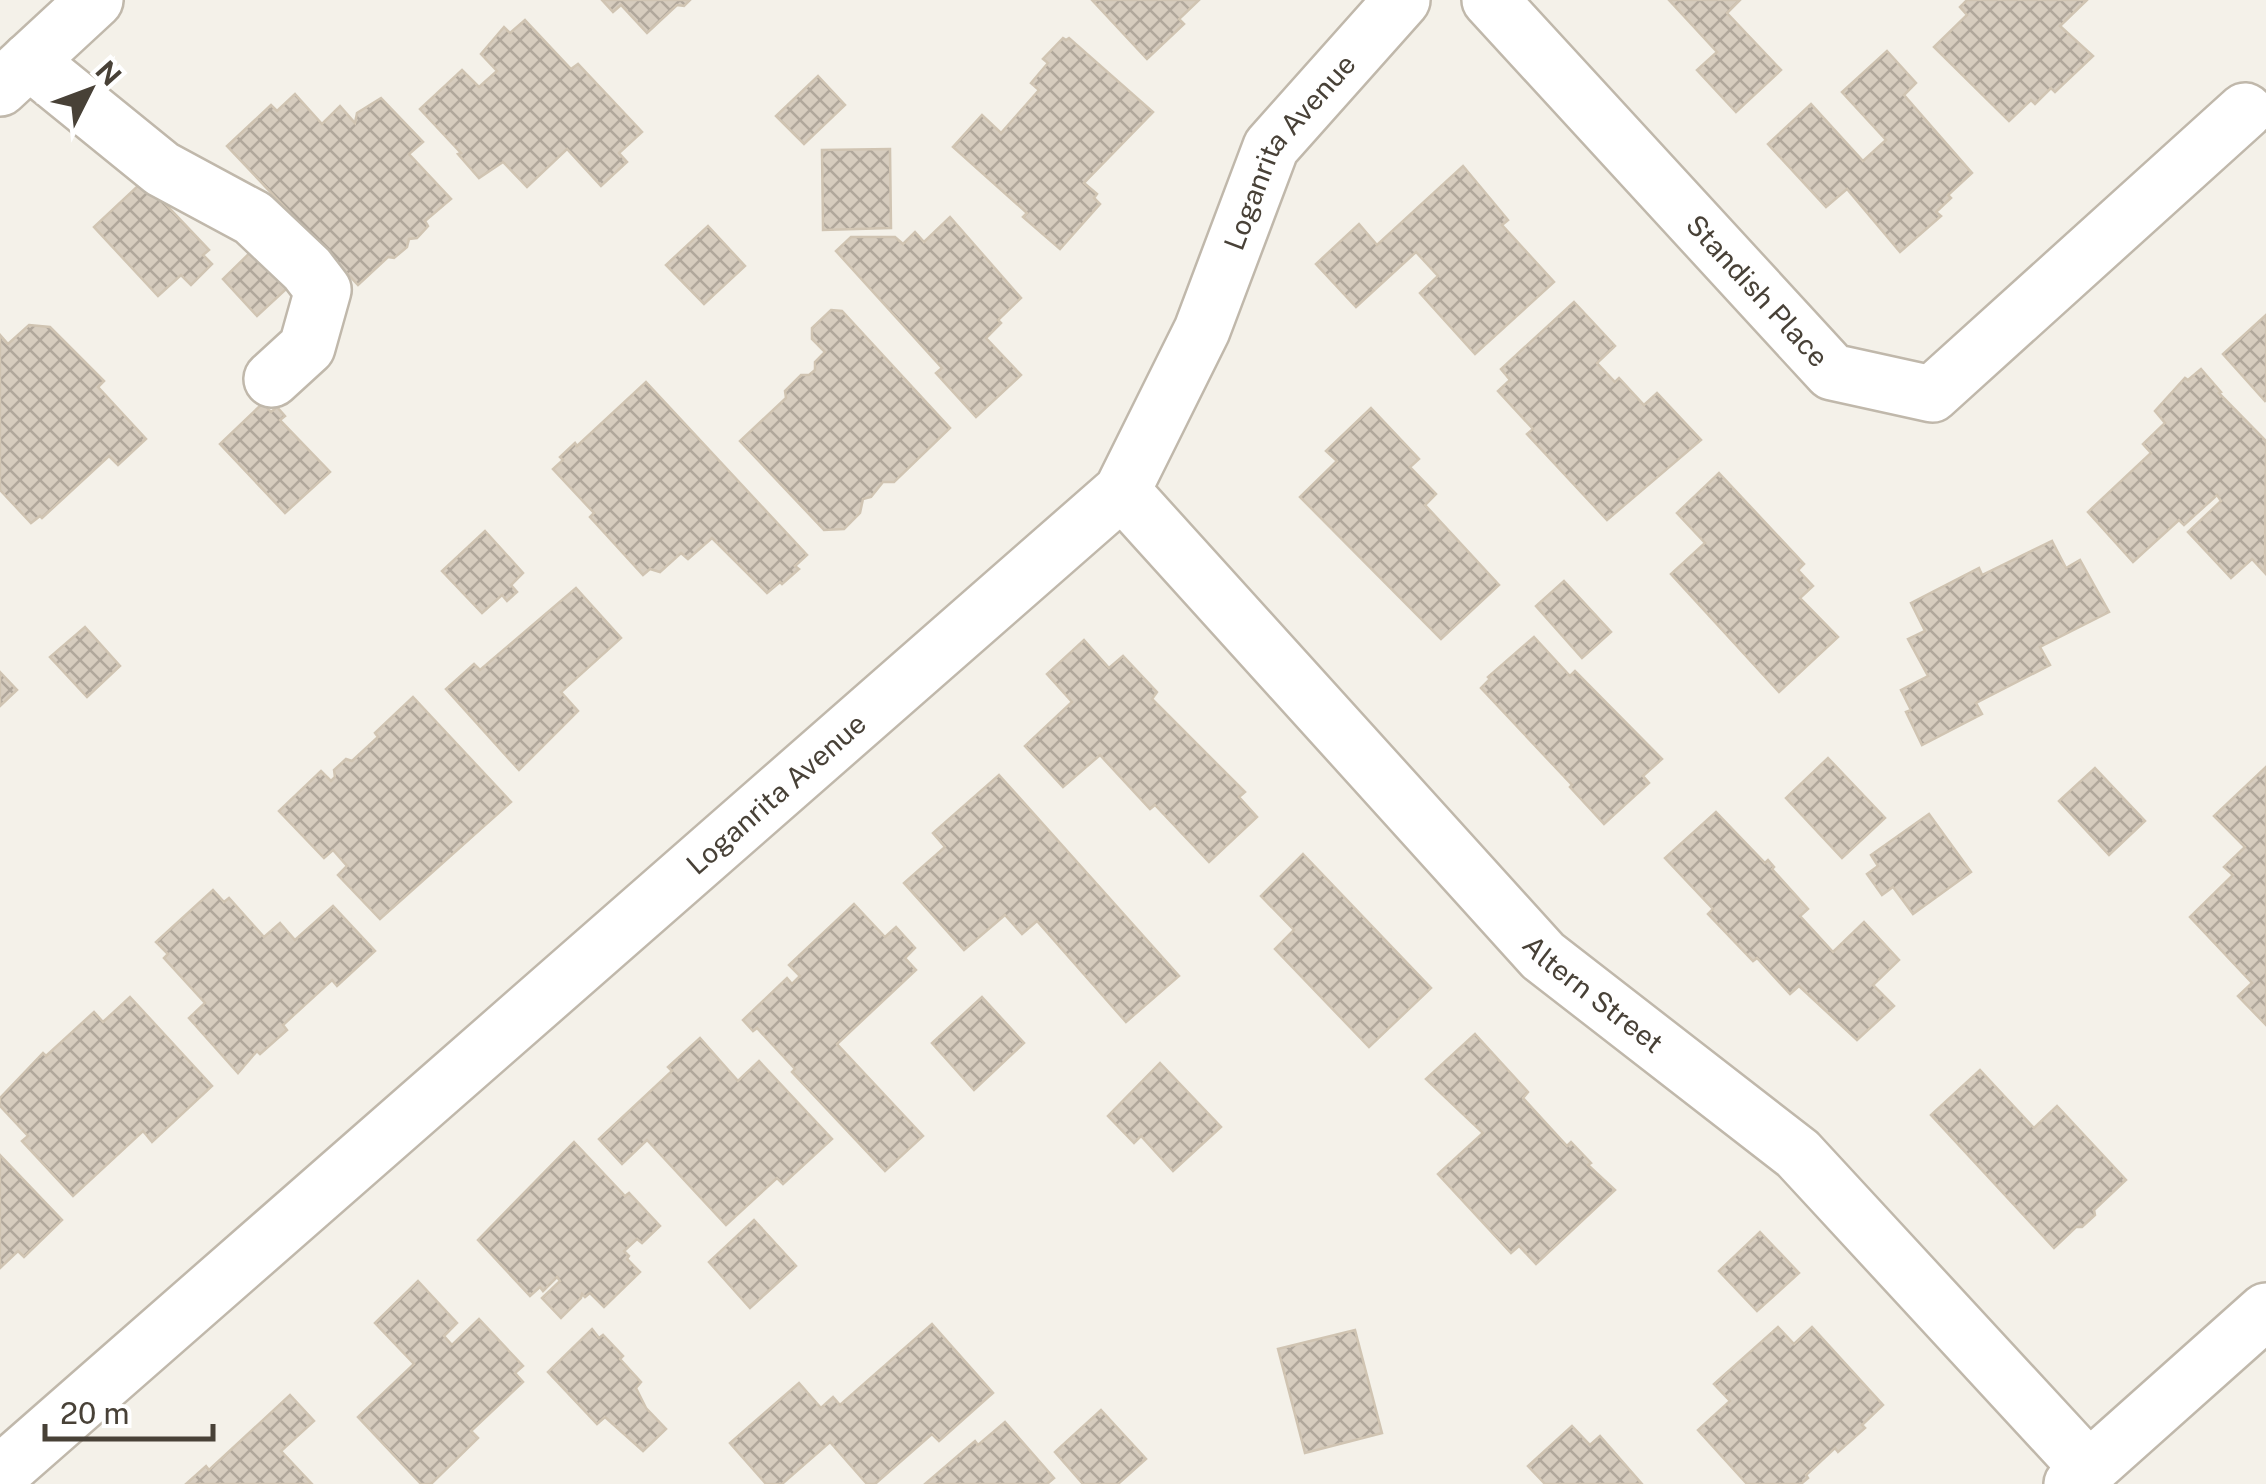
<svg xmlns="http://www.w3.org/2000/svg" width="2266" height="1484" viewBox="0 0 2266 1484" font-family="'Public Sans',sans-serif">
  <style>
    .building { fill: url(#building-cross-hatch); stroke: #d0c4b2; stroke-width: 2.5 }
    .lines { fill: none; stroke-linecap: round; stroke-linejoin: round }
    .minor-casing { stroke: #c0b8ab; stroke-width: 60 }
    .minor { stroke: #fff; stroke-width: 55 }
    .labels { text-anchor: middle; stroke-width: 9; stroke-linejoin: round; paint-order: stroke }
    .street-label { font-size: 28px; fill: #484137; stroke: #fff }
  </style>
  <defs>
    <pattern id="building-cross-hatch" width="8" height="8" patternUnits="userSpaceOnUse" patternTransform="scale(2.5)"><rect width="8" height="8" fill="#d6ccbe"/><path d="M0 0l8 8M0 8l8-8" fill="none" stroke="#b0a79b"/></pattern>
  </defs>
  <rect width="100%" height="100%" fill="#f4f1e9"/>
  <g class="building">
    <path d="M602,0H690L684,6L677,5L647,33L621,5L613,12Z"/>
    <path d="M1092,0H1199L1179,19L1184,24L1147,59Z"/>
    <path d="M1669,0H1740L1727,13L1781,70L1736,112L1697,70L1717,52Z"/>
    <path d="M1967,0H2087L2060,26L2093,56L2055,92L2051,88L2035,104L2031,100L2009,121L1934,47L1967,15L1960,7Z"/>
    <path d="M525,20L571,69L578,64L642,132L619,153L627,162L601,186L567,149L527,187L503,162L479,178L458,154L461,153L420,109L462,70L479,87L497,71L481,54L504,27L510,33Z"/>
    <path d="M1063,38L1066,40L1069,38L1153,112L1084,183L1097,194L1094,198L1100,204L1060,249L1023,217L1027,213L953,147L982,115L1001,133L1039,90L1031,83L1048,63L1043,59Z"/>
    <path d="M1887,51L1916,83L1904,95L1972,173L1948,195L1951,198L1936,212L1941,216L1900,252L1847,189L1826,207L1768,144L1811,104L1863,161L1886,140L1842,92Z"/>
    <path d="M818,76L845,105L804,144L776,116Z"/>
    <path d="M295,94L322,124L340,106L355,123L357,113L381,98L423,142L409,154L451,199L425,221L428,226L417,238L409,239L407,247L394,258L388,257L358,285L227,146L271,105L277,111Z"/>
    <path d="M890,149L891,228L823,230L822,150Z"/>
    <path d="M1463,166L1508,220L1502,225L1554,282L1475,354L1420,293L1438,276L1416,252L1356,307L1316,264L1359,224L1377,245Z"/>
    <path d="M141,183L154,192L209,250L203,255L212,264L191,285L181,275L158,296L94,227Z"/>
    <path d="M950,217L1021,298L998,320L1001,323L986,338L1021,375L976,417L936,373L942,368L836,251L851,237H895L903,244L915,232L924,242Z"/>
    <path d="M708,226L745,266L704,304L666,265Z"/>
    <path d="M261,242L297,279L257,316L223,279Z"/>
    <path d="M1574,302L1615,346L1597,363L1615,382L1619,378L1644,405L1657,393L1701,440L1607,520L1527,434L1533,429L1498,391L1510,380L1501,369Z"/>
    <path d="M831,310L842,311L950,428L894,482H883L871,497L863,499L860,513L844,529L824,530L740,441L786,398L785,391L801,375H809L815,370V362L825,352L812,339V328Z"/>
    <path d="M2266,315V400L2265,401L2223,354Z"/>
    <path d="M29,325L50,327L104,381L98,387L146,439L118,465L109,456L42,518L40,516L31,523L0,490V335L8,344Z"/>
    <path d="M2201,369L2221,392L2219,393L2266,441L2265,573L2252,559L2231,578L2188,532L2221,501L2217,495L2184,525L2179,520L2133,562L2088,512L2151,453L2143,444L2165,423L2155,411L2185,378L2188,380Z"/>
    <path d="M646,382L807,555L795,566L799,569L782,584L780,582L767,593L712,538L688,559L681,553L660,572L650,569L643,575L590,517L594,513L553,469L563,460L560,457L575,443L577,446Z"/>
    <path d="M263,403L271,412L277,407L285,416L280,420L330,472L285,513L220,444Z"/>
    <path d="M1371,408L1419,459L1410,467L1436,494L1425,505L1499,585L1441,639L1300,497L1337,461L1326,451Z"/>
    <path d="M1719,473L1804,564L1798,570L1813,586L1800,598L1838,637L1779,692L1671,574L1705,543L1677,513Z"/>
    <path d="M485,531L523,573L511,585L517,592L507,601L502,595L482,613L442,571Z"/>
    <path d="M2052,541L2066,568L2080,560L2109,612L2040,647L2050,665L1976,703L1982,714L1922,745L1906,712L1911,710L1901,690L1928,676L1908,639L1925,631L1911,603L1979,568L1982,575Z"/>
    <path d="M1564,581L1611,632L1582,658L1536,606Z"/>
    <path d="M576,588L621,638L561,692L578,711L519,770L446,689L474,664L480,670Z"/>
    <path d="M85,627L120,666L87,697L50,657Z"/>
    <path d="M1534,637L1570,676L1575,671L1662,759L1643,776L1649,783L1604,824L1570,787L1572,785L1481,688L1490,679L1488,677Z"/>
    <path d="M1084,640L1109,668L1123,656L1157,692L1152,699L1245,792L1239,797L1257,817L1209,862L1155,805L1150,809L1100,755L1063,787L1025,746L1072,702L1047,674Z"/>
    <path d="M0,672L17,690L0,706Z"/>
    <path d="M413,697L511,802L380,919L338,875L347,866L333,850L324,858L279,811L321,771L331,781L335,777L334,770L346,759L352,761L378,737L375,733Z"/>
    <path d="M1828,758L1885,818L1842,858L1786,798Z"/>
    <path d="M2266,767V1025L2238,996L2252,983L2190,917L2233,875L2224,867L2245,847L2214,816Z"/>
    <path d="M2095,768L2145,821L2109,855L2059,801Z"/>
    <path d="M999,775L1179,976L1126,1022L1037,921L1022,934L1005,915L964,950L904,883L945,847L933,833Z"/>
    <path d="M1716,812L1765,863L1768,860L1774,867L1772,869L1808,909L1800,916L1833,952L1864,922L1899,960L1873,985L1894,1006L1857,1040L1799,986L1790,994L1757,958L1753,961L1708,914L1713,909L1665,858Z"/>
    <path d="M1929,814L1971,872L1913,914L1893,887L1882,895L1867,874L1878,866L1871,855Z"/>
    <path d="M1303,854L1431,988L1369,1047L1275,949L1294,930L1261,896Z"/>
    <path d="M213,890L224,902L229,898L264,937L280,923L295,940L333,906L375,951L337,986L332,980L283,1025L287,1030L260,1054L257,1051L238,1073L189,1018L205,1003L164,958L168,954L156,942Z"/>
    <path d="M854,904L885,937L896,927L915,948L905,958L916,970L837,1044L923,1136L885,1171L792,1072L795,1069L757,1028L753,1031L743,1020L787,978L792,984L800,976L789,965Z"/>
    <path d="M130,997L212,1086L152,1142L143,1131L73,1196L22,1141L28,1136L0,1106V1098L43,1053L46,1056L94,1012L103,1022Z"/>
    <path d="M982,997L1024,1043L974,1090L932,1043Z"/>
    <path d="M1475,1034L1528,1092L1523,1098L1567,1146L1571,1142L1591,1163L1588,1165L1615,1190L1536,1264L1519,1246L1511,1253L1438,1174L1483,1133L1426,1079Z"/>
    <path d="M700,1038L738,1081L759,1061L832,1139L783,1184L777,1178L726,1225L647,1140L622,1164L599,1139L672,1071L668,1067Z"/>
    <path d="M1160,1063L1221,1127L1173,1171L1141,1136L1134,1143L1108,1116Z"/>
    <path d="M1980,1070L2034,1128L2057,1106L2126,1180L2094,1210L2095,1215L2082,1227H2076L2054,1248L1931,1115Z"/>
    <path d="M574,1142L625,1196L629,1193L660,1226L642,1243L637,1239L624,1251L629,1256L627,1259L640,1272L604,1307L590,1293L585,1297L582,1294L581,1298L561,1318L542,1298L560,1281L557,1277L543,1291L540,1287L530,1296L478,1240Z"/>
    <path d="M0,1155L62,1220L24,1257L18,1251L0,1268Z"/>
    <path d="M754,1220L796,1266L750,1308L709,1262Z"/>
    <path d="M1760,1232L1799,1273L1757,1311L1719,1271Z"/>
    <path d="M418,1281L457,1323L444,1336L452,1345L479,1319L523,1366L515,1373L523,1382L471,1431L478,1438L431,1484H421L358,1417L414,1364L375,1323Z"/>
    <path d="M932,1324L993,1393L939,1441L932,1434L875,1484H867L830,1442L782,1484H766L730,1443L799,1383L821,1408L833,1397L840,1405Z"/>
    <path d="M1778,1327L1794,1344L1812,1327L1883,1405L1862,1425L1865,1428L1838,1452L1835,1448L1806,1475L1808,1478L1801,1484H1747L1698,1430L1730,1401L1714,1384Z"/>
    <path d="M592,1329L599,1338L603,1335L623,1356L620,1359L641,1382L636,1388L646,1408L666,1429L643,1451L605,1417L597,1424L548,1372Z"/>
    <path d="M1355,1330L1382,1433L1305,1453L1278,1349Z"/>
    <path d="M290,1395L314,1421L281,1451L312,1484H186L206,1466L209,1470Z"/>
    <path d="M1101,1410L1146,1459L1118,1484H1083L1055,1452Z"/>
    <path d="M1005,1422L1054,1478L1047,1484H925L975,1441L978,1445Z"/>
    <path d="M1572,1426L1590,1445L1600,1436L1642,1484H1545L1528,1466Z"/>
  </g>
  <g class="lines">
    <defs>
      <g id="minor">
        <path id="s1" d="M1490,0L1832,372L1932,394L2245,111"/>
        <path d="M29,61L162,169L253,218L307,269L323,290L307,347L272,379"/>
        <path d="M0,88L95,0"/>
        <path id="s2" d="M1122,491L1543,956L1798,1154L2089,1469"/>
        <path id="s3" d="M0,1474L1122,491L1202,330L1271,147L1402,0"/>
        <path d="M2072,1484L2266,1311"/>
      </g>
    </defs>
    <use href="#minor" class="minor-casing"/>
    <use href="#minor" class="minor"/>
  </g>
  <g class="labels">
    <g class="street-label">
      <text dy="10" stroke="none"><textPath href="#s3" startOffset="1872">Loganrita Avenue</textPath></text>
      <text dy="10" stroke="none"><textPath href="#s1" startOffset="395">Standish Place</textPath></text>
      <text dy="10" stroke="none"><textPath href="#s3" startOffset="1032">Loganrita Avenue</textPath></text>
      <text dy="10" stroke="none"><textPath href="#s2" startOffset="690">Altern Street</textPath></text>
    </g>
  </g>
  <g transform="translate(90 90) rotate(48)" stroke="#ffffff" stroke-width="8" paint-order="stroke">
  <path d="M0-8L18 38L0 25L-18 38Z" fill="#484137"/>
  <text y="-15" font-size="28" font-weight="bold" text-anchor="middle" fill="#484137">N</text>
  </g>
  <path d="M45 1424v15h168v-15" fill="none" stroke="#484137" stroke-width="5"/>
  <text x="60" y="1424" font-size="30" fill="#484137" stroke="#ffffff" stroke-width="8" paint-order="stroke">20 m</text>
</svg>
